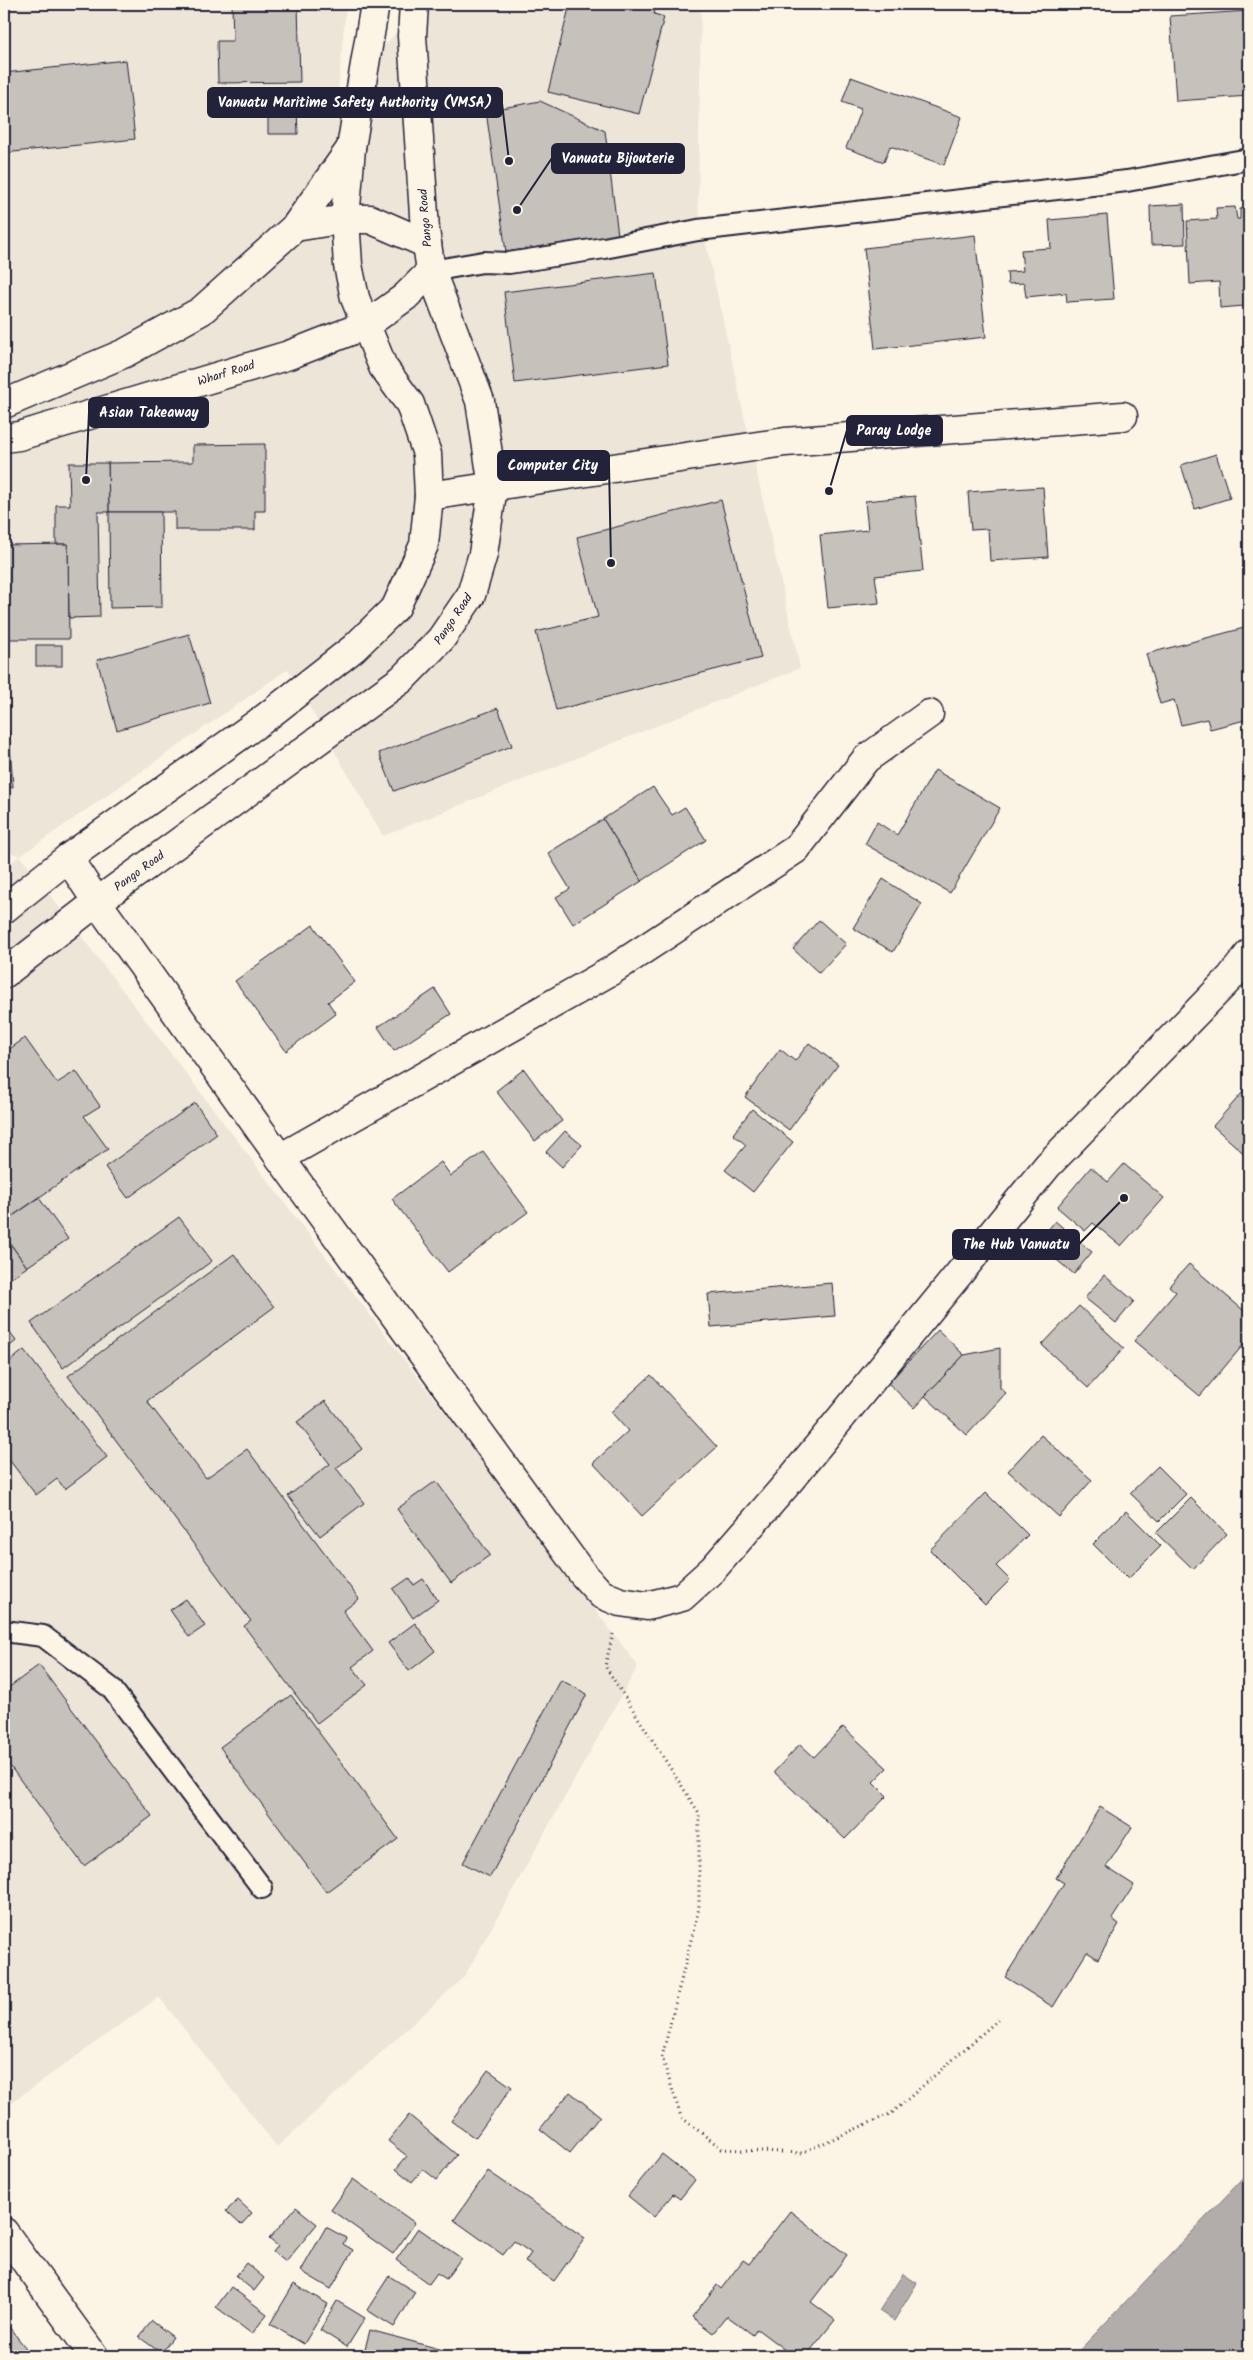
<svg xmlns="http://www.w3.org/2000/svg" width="1253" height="2360" viewBox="0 0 1253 2360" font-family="Kalam,sans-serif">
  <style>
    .built { fill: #ece5d8 }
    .water { fill: #b2adab; stroke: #78757e }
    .building { fill: #c6c1bb; stroke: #22223b }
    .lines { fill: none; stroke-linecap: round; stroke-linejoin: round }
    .lane-casing { stroke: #22223b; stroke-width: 24 }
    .street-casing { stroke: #22223b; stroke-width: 31 }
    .secondary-casing { stroke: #22223b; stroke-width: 31 }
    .path { stroke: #22223b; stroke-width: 3; stroke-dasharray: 1 4; stroke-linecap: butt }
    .lane { stroke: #fcf5e5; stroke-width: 20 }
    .street { stroke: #fcf5e5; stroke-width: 28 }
    .secondary { stroke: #fcf5e5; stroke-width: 28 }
    .labels { text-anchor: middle; stroke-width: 5; stroke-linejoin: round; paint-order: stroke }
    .street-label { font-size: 12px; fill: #22223b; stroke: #fcf5e5 }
    .leader { fill: none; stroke: #22223b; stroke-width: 2 }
    .callout-dot { fill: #22223b; stroke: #fcf5e5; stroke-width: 2 }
    .callout { fill: #22223b; stroke: #22223b; stroke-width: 2 }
    .callout-label { font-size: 14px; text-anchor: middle; font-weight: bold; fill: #fff }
  </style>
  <rect width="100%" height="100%" fill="#fcf5e5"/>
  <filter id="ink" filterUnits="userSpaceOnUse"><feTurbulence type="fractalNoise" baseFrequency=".02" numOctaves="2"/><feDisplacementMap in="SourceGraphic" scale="10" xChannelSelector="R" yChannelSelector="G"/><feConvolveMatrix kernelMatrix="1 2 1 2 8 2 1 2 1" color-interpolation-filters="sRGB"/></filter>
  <g filter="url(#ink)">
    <path class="built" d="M4,4H346L337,104L419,4H701L698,208L800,668L383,836L288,669L20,856L638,1666L464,1977L277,2147L159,1997L4,2108V868L20,856L4,850Z"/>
    <g class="water">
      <path d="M1249,2172V2356H1074Z"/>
      <path d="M903,2274L917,2283L894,2321L879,2311Z"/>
    </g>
    <g class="building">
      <path d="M232,4H298L300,82L218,83L217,41H233Z"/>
      <path d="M570,4H656L654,14L664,17L639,114L548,92Z"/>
      <path d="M1249,11V96L1176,101L1170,16Z"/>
      <path d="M126,60L135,139L4,153V73Z"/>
      <path d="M851,77L962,117L944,165L890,146L884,162L846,148L861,109L842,102Z"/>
      <path d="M540,101L605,131L618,235L506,252L486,111Z"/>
      <path d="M268,108H297L298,134H268Z"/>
      <path d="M1184,204L1185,244L1151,245L1150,206Z"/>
      <path d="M1235,207L1237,219H1240V209L1249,208V288H1243L1244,306L1220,308L1219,282L1190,284L1187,221L1217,219L1216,208Z"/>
      <path d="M1107,215L1114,299L1067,302L1066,293L1026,297L1024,283L1008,284L1007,272L1023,271L1021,250L1051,248L1049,220Z"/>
      <path d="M975,235L986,337L875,349L864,248Z"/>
      <path d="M656,273L668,364L515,383L504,292Z"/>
      <path d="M265,444V511H255V530H175V512H109L108,463L193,462V445Z"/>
      <path d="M1216,454L1230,498L1195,509L1181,465Z"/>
      <path d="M69,463H108L109,512H98L100,617L69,618L68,544H56V505H70Z"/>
      <path d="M1043,487L1048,557L990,561L988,529L971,530L968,492Z"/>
      <path d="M915,496L923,571L875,576L879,603L828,608L820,535L868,530L865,501Z"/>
      <path d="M721,500L761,658L556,710L536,632L598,617L577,537Z"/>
      <path d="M109,512H161L162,607L110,608Z"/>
      <path d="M68,544L69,639H4V545Z"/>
      <path d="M1244,628L1249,644V719L1210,729L1207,719L1181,725L1174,700L1160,704L1146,654Z"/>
      <path d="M189,634L210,703L117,730L97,660Z"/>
      <rect x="36" y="645" width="26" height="21"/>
      <path d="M498,708L512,746L394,791L379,753Z"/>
      <path d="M4,731H9L13,787L4,788Z"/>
      <path d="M935,770L1000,808L950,893L865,844L877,822L897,835Z"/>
      <path d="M653,787L672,815L685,807L706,840L642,881L603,819Z"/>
      <path d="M603,819L642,881L573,924L556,897L570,889L548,853Z"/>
      <path d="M883,879L922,904L893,952L853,928Z"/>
      <path d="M819,920L846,944L819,973L793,949Z"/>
      <path d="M313,925L355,982L328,1002L336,1014L286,1051L235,981Z"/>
      <path d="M435,989L451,1014L394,1051L378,1027Z"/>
      <path d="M25,1038L57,1083L76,1071L100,1106L84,1116L108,1149L4,1222V1053Z"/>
      <path d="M809,1043L838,1065L789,1130L745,1097L780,1049L795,1061Z"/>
      <path d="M524,1069L562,1121L535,1141L496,1091Z"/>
      <path d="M1249,1085V1158L1213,1126Z"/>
      <path d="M195,1103L217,1134L128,1198L105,1167Z"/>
      <path d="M752,1109L793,1142L753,1192L725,1170L746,1145L733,1134Z"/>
      <path d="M565,1131L582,1145L562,1167L546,1152Z"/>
      <path d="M483,1152L528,1212L448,1272L392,1199L441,1162L451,1176Z"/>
      <path d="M1124,1164L1164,1198L1121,1246L1093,1223L1085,1231L1057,1207L1091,1167L1108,1182Z"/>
      <path d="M39,1198L68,1239L27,1267L4,1235V1222Z"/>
      <path d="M179,1217L212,1261L63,1368L31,1323Z"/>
      <path d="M1055,1221L1092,1252L1074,1274L1037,1244Z"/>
      <path d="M4,1235L27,1267L4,1283Z"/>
      <path d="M234,1254L274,1307L147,1401L206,1478L247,1449L359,1599L343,1611L373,1651L352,1667L367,1685L317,1723L244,1626L251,1621L68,1376Z"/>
      <path d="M1189,1264L1249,1315V1338L1200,1396L1134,1341L1176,1292L1169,1286Z"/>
      <path d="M1104,1275L1134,1301L1116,1323L1085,1298Z"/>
      <path d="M832,1283L835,1316L711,1327L708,1294Z"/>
      <path d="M1079,1306L1124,1348L1088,1388L1042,1345Z"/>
      <path d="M4,1325L16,1341L4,1351Z"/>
      <path d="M938,1330L964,1355L914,1408L888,1383Z"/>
      <path d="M1000,1348V1388L1006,1393L967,1435L925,1396L964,1355Z"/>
      <path d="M24,1350L107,1457L65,1489L57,1479L36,1495L4,1453V1366Z"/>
      <path d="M651,1375L717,1447L642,1516L593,1463L628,1431L611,1412Z"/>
      <path d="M325,1401L362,1449L336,1468L364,1503L320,1536L288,1496L330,1464L297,1422Z"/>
      <path d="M1041,1435L1092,1480L1059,1517L1008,1471Z"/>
      <path d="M1158,1466L1186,1494L1159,1521L1130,1493Z"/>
      <path d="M436,1481L490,1555L451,1583L397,1509Z"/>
      <path d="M986,1493L1028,1535L996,1566L1010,1580L985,1605L930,1550Z"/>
      <path d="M1191,1498L1227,1534L1193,1569L1156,1533Z"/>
      <path d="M1126,1511L1161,1546L1128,1579L1093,1544Z"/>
      <path d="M409,1578L414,1585L423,1579L438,1600L413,1618L393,1589Z"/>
      <path d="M186,1599L205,1626L189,1637L170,1610Z"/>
      <path d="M415,1623L435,1651L409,1671L388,1643Z"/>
      <path d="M39,1665L152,1816L84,1866L4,1758V1691Z"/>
      <path d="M561,1680L587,1694L490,1877L463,1863Z"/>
      <path d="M291,1695L398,1839L326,1892L220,1747Z"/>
      <path d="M843,1727L887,1768L873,1782L887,1796L845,1839L774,1772L800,1744L814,1757Z"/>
      <path d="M1100,1807L1132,1827L1106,1867L1134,1885L1112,1919L1119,1924L1098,1959L1087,1952L1053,2007L1005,1977L1064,1883L1056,1878Z"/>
      <path d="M488,2070L512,2087L475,2138L451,2121Z"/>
      <path d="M570,2092L600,2116L570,2153L540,2129Z"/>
      <path d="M409,2115L457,2155L437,2180L423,2169L412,2182L396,2169L407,2156L388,2141Z"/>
      <path d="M662,2154L695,2180L680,2199L673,2194L654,2217L628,2196Z"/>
      <path d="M488,2171L585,2238L554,2281L525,2262L531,2253L514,2241L503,2255L454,2220Z"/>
      <path d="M353,2179L415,2223L393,2254L331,2210Z"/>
      <path d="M238,2200L252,2213L241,2225L226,2211Z"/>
      <path d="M296,2207L317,2224L286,2262L273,2252L278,2246L269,2239Z"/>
      <path d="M790,2211L847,2255L811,2302L835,2320L806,2356H793L757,2329L753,2335L727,2316L713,2333L692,2317L717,2285L721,2289L743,2260L749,2264Z"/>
      <path d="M326,2227L346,2238L343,2244L353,2250L331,2289L301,2271Z"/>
      <path d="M418,2228L461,2258L446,2279L437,2273L429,2284L396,2260Z"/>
      <path d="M246,2263L264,2278L254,2291L236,2276Z"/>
      <path d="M389,2276L415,2292L394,2327L367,2310Z"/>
      <path d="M294,2284L328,2304L304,2344L270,2324Z"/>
      <path d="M231,2287L267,2314L252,2334L216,2307Z"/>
      <path d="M337,2301L365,2318L347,2347L320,2330Z"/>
      <path d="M152,2321L173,2337L161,2353L139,2337Z"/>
      <path d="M5,2322L29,2352L23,2356H4Z"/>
      <path d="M370,2330L443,2350L441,2356H363Z"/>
    </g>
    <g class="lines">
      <defs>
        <g id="lane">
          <path d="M431,271L483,262L509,263L604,248L698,230L1127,181L1249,159"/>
          <path d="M4,1631L43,1636L111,1688L262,1888"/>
        </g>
        <g id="street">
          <path d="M4,404L125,353L201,311L295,227L351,148"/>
          <path d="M4,438L19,436L289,355L366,325L405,297L431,271"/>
          <path d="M429,496L785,442L1123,416"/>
          <path d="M68,858L97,902L280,1158L582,1573L601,1594L620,1602L647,1606L682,1597L713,1569L786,1485L1048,1165L1231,977L1249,954"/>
          <path d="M280,1158L611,971L796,849L866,759L929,714"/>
          <path d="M4,2232L94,2356"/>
        </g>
        <g id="secondary">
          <path d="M295,227L345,219H370L427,244"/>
          <path d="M4,909L68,858L265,718L354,648L396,607L424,545L429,496L427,454L410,404L383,367L355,298L348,265L345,219L351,148L375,4"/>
          <path d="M4,974L97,902L402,679L441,639L471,595L483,554L493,487L480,401L431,271L425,230L418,124L412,36L414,4"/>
        </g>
      </defs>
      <use href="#lane" class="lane-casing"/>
      <use href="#street" class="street-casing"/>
      <use href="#secondary" class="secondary-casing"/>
      <path class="path" d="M613,1634L605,1666L699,1813V1908L662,2057L681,2117L722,2149L801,2153L892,2113L1000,2018"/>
      <use href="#lane" class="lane"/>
      <use href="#street" class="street"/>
      <use href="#secondary" class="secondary"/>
    </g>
  </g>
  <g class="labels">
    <g class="street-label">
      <text transform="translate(425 218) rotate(-95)" y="4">Pango Road</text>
      <text transform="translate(226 373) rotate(-17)" y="4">Wharf Road</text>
      <text transform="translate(453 619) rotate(-56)" y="4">Pango Road</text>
      <text transform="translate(139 871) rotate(-36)" y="4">Pango Road</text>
    </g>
  </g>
  <path class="leader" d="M509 161L502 103M517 210L552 158M86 480L89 412M829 491L847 430M611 563L609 465M1124 1198L1079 1244"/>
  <g class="callout-dot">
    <circle cx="509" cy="161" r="5"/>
    <circle cx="517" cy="210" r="5"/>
    <circle cx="86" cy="480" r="5"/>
    <circle cx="829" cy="491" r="5"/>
    <circle cx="611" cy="563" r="5"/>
    <circle cx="1124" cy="1198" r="5"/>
  </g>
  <g class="callout">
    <rect x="208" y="88" width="294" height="29" rx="5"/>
    <rect x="552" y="144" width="132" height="29" rx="5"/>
    <rect x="89" y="398" width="119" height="29" rx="5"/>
    <rect x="847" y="416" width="95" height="29" rx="5"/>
    <rect x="498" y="451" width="111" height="29" rx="5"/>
    <rect x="953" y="1230" width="126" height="29" rx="5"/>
  </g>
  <g class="callout-label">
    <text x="355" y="107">Vanuatu Maritime Safety Authority (VMSA)</text>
    <text x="618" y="163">Vanuatu Bijouterie</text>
    <text x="149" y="417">Asian Takeaway</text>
    <text x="894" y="435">Paray Lodge</text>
    <text x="553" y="470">Computer City</text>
    <text x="1016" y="1249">The Hub Vanuatu</text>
  </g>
  <rect width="1253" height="2360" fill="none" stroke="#fcf5e5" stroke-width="20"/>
  <rect x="10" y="10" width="1233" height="2340" fill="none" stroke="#22223b" stroke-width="2" filter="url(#ink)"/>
</svg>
